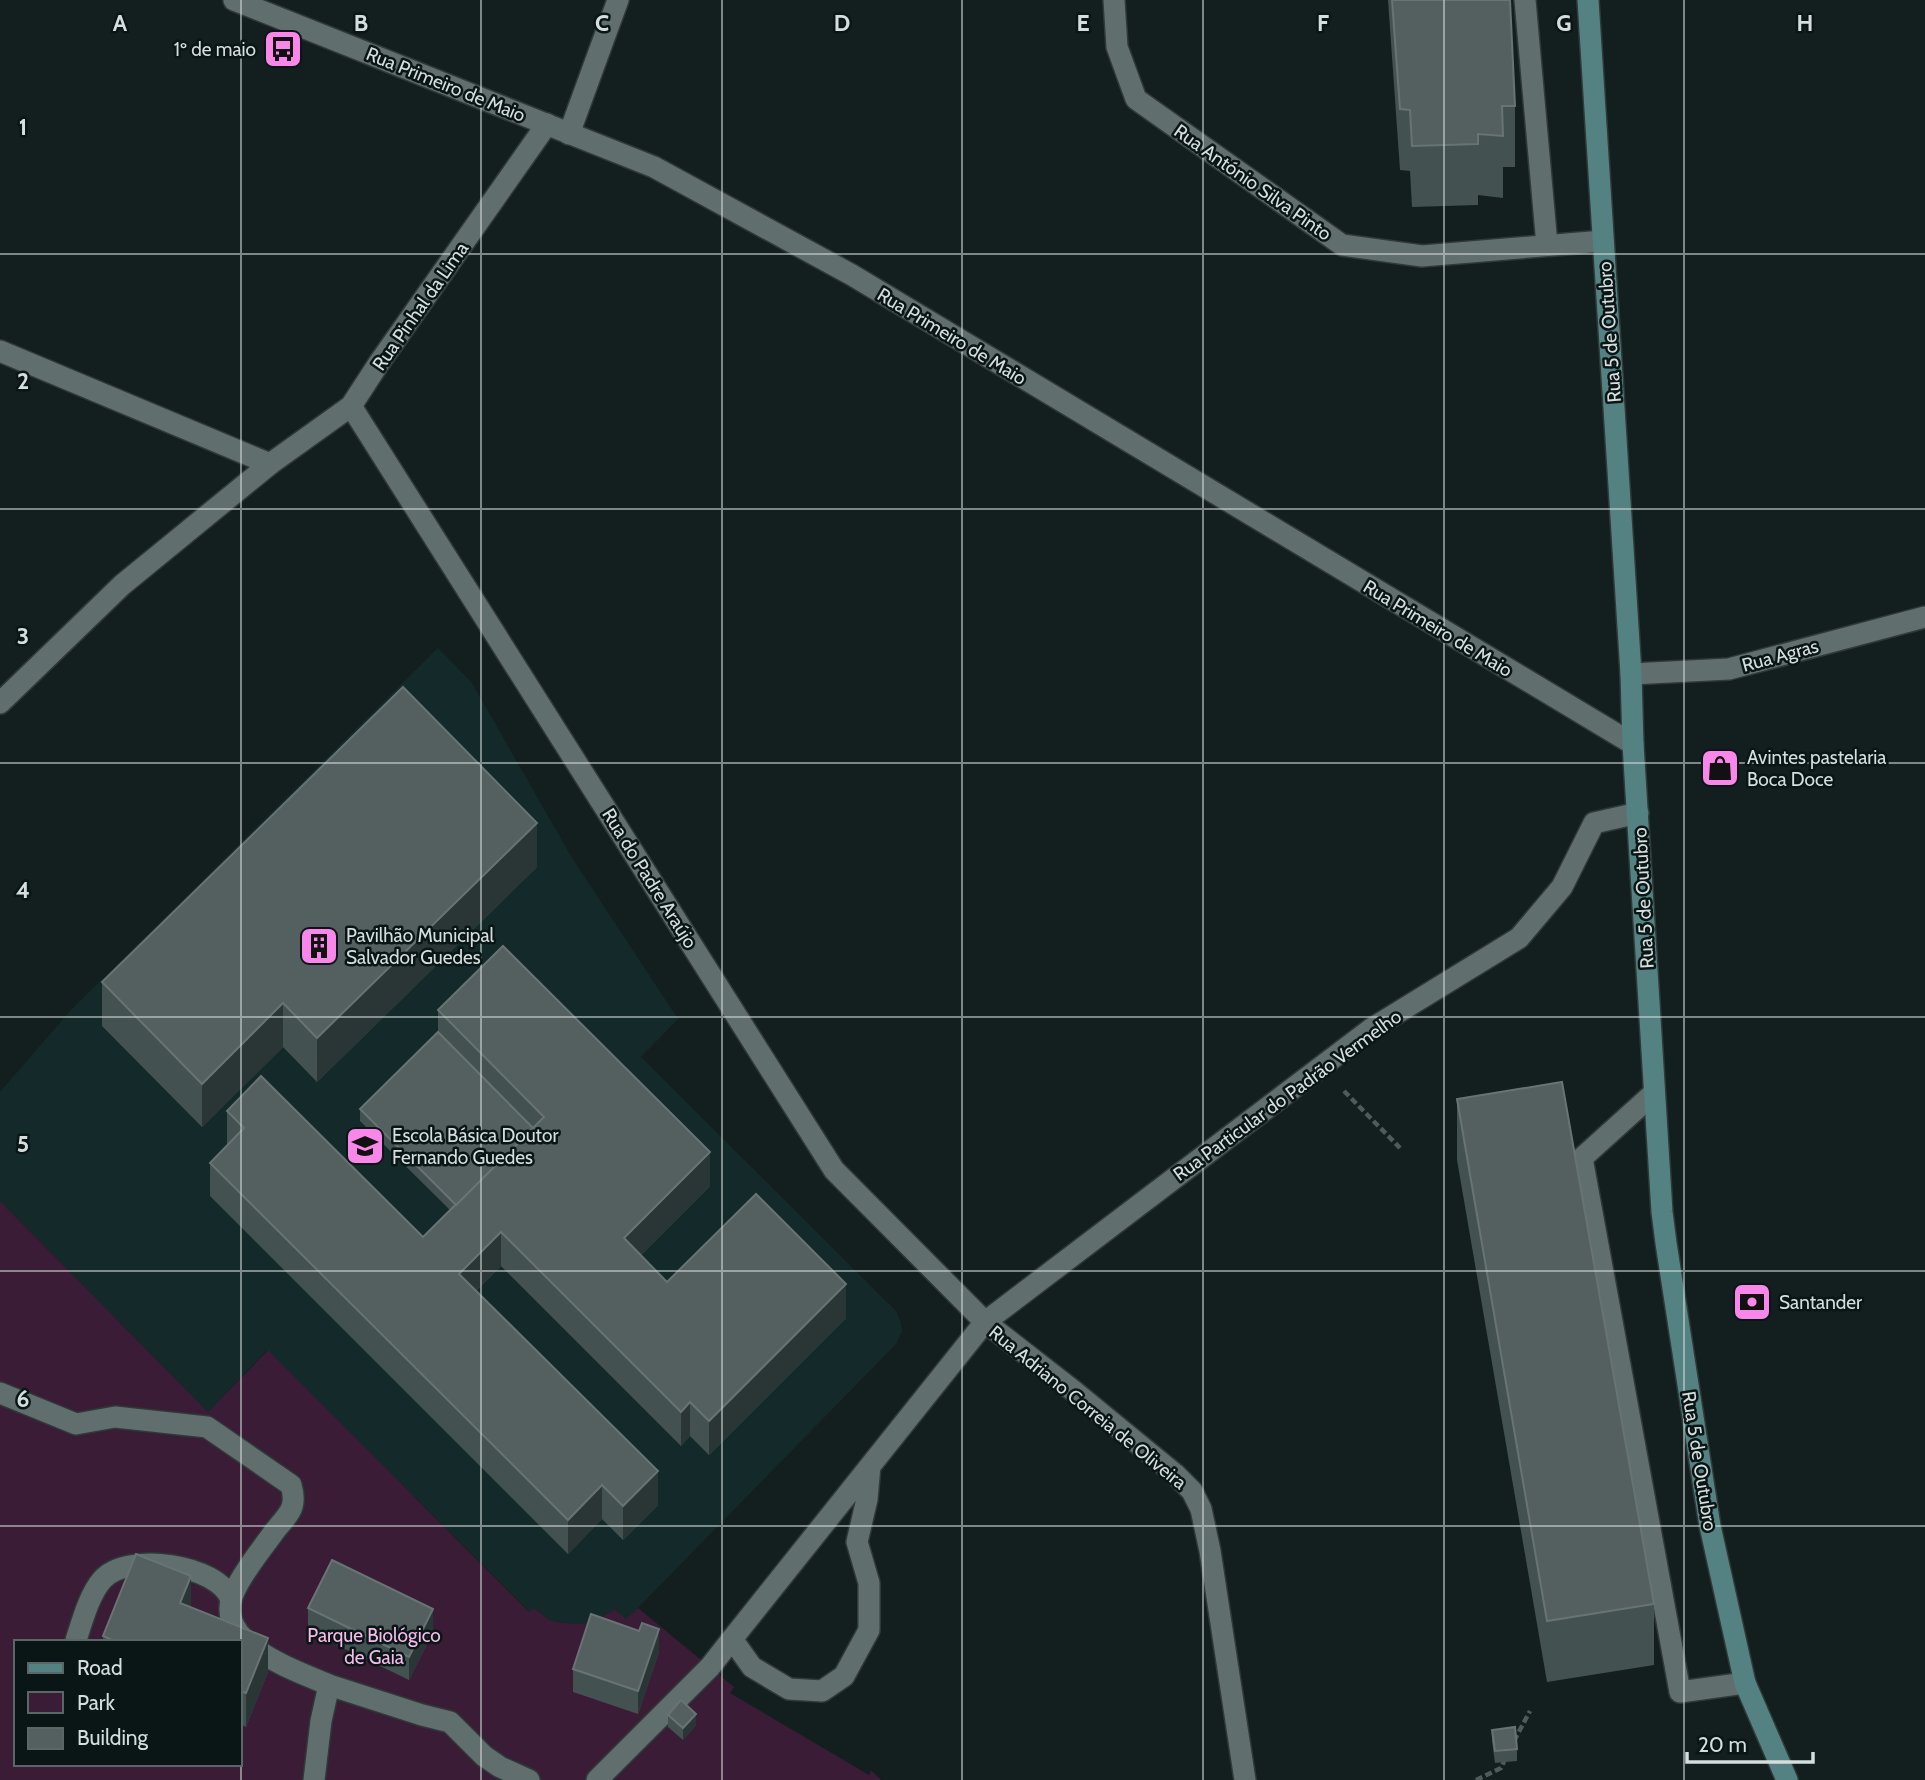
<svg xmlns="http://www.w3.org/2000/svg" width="1925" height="1780" viewBox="0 0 1925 1780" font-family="Cabin,sans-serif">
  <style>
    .built { fill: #142a2a }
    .green { fill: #3a1c36; fill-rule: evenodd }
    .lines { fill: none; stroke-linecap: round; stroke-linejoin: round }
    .lane-casing { stroke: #303838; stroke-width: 24 }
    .street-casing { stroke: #303838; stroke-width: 24 }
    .secondary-casing { stroke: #303838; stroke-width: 24 }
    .path { stroke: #505a5a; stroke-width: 4.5; stroke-dasharray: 7 3.5; stroke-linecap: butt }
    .lane { stroke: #606e6e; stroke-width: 21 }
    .street { stroke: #606e6e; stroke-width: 21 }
    .secondary { stroke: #548282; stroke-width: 21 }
    .wall { fill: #445151 }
    .shaded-wall { fill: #2a3636 }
    .building { fill: #546060; stroke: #687373; stroke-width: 2 }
    .grid { fill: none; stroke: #d5dddd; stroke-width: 2; stroke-opacity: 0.55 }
    .labels { text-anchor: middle; stroke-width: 5; stroke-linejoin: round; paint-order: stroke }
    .poi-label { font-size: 19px; fill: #d5dddd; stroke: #0a1616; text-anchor: start }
    .street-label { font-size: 19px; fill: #d5dddd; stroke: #0a1616 }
    .park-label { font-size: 19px; fill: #f7baed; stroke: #0a1616 }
    .grid-label { font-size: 23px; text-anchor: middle; font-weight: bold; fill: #d5dddd; stroke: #0a1616; stroke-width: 5; stroke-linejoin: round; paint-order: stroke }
  </style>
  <rect width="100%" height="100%" fill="#131f1f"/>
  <path class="built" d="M438,648L472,683L572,858L678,1019L641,1057L896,1311L901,1323L902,1331L896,1344L626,1620L615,1609L596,1621L581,1624L565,1623L549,1620L534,1608L530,1612L267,1350L208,1412L0,1201V1092L71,1010Z"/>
  <path class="green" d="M0,1201L208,1412L268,1350L529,1612L534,1608L549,1620L565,1623L581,1624L596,1621L615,1609L626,1619L638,1608L734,1687L730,1693L869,1775L871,1770L881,1780H0ZM16,1642H240V1764H16Z"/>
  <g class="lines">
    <defs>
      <g id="lane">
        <path d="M1654,1093L1582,1158L1680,1692L1745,1683"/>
        <path d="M0,1393L76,1424L115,1417L207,1427L291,1485C298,1509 288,1514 274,1532C261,1550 245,1569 235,1590C208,1642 295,1670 329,1685"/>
        <path d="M76,1640C82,1622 89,1595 102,1580C126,1551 219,1564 231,1600"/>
        <path d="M314,1780L321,1721L329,1685L422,1715L450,1722L484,1756L500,1767L529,1780"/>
        <path d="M597,1780L710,1667L732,1639"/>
      </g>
      <g id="street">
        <path d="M234,0L654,167L852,275L1633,744"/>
        <path d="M1114,0L1117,47L1136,99L1342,245L1422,256L1603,241"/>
        <path d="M1525,0L1547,245"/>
        <path d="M569,134L618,0"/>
        <path d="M0,351L270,464L351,406L379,363L547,124"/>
        <path d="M351,406L834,1170L985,1322L1075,1392L1175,1474L1192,1491L1201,1509L1210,1551L1245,1780"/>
        <path d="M1631,674L1729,669L1925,617"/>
        <path d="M0,703L122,585L270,464"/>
        <path d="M870,1466L867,1499L857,1542L869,1583V1630L844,1676L822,1691L789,1689L752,1667L732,1639L985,1322L1371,1029L1519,938L1562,887L1594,823L1638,813"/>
      </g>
      <path id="secondary" d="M1588,0L1631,674L1633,744L1662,1212L1666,1243L1710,1526L1745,1683L1787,1780"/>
    </defs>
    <use href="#lane" class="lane-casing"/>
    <use href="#street" class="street-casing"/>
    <use href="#secondary" class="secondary-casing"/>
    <g class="path">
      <path d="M1344,1091L1400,1148"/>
      <path d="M1514,1741L1530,1711"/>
      <path d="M1476,1780L1501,1768L1505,1759"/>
    </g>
    <use href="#lane" class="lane"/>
    <use href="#street" class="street"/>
    <use href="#secondary" class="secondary"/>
  </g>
  <g class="wall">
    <path d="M1388,0H1510L1515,106V167H1503V198L1478,195V205L1412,207L1410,171L1400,170Z"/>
    <path d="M537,867L317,1082L283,1047L202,1127L102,1026V982Z"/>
    <path d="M438,1010L710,1186L641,1255L667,1282L846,1318L709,1455L690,1436L681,1446L501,1266L476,1291L658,1505L623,1540L602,1519L568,1554L210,1196V1163L227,1145V1111L423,1237L450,1210L360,1121V1109L438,1032Z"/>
    <path d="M1457,1099L1654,1604V1665L1547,1682L1457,1160Z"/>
    <path d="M136,1554L191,1576V1607L268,1638V1672L246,1727L240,1724V1642H103V1636Z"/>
    <path d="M308,1608L433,1632L409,1680L308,1631Z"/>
    <path d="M659,1652L638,1714L573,1692V1669Z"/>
    <path d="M668,1715L696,1725L683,1740L668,1727Z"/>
    <path d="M1492,1730L1517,1749V1761L1495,1763L1492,1741Z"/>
  </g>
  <g class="shaded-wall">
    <path d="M537,823V867L317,1082V1038Z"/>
    <path d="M283,1003V1047L202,1127V1084Z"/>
    <path d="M710,1152V1186L624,1272V1238Z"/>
    <path d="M501,1232V1266L459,1307V1274Z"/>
    <path d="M846,1284V1318L709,1455V1421Z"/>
    <path d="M690,1402V1436L681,1446V1412Z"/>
    <path d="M658,1471V1505L623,1540V1506Z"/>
    <path d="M602,1485V1519L568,1554V1520Z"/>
    <path d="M191,1576V1609L180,1603Z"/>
    <path d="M433,1609V1632L409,1680V1657Z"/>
    <path d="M659,1629V1652L638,1714V1691Z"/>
    <path d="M268,1638V1672L246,1727V1693Z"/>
    <path d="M696,1714V1725L683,1740V1728Z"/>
  </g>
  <g class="building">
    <path d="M1392,0H1510L1515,106H1502L1503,136L1478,134V144L1412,146L1410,110L1400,109Z"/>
    <path d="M403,687L537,823L317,1038L283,1003L202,1084L102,982Z"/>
    <path d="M503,946L710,1152L624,1238L667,1282L756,1194L846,1284L709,1421L690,1402L681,1412L501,1232L459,1274L658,1471L623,1506L602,1485L568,1520L210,1163L244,1128L227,1111L261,1076L423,1237L544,1117L438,1010Z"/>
    <path d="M438,1032L533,1128L456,1205L360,1109Z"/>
    <path d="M1562,1082L1654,1604L1547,1621L1457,1099Z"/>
    <path d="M136,1554L191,1576L180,1603L268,1638L246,1693L240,1691V1642H117L103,1636Z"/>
    <path d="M332,1560L433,1609L409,1657L308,1608Z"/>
    <path d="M591,1614L639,1631L642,1623L659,1629L638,1691L573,1669Z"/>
    <path d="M681,1700L696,1714L683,1728L668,1715Z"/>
    <path d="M1515,1727L1517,1749L1495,1751L1492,1730Z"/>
  </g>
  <path class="grid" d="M241,0V1780M481,0V1780M722,0V1780M962,0V1780M1203,0V1780M1444,0V1780M1684,0V1780M0,254H1925M0,509H1925M0,763H1925M0,1017H1925M0,1271H1925M0,1526H1925"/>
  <defs>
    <symbol id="bus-square" viewBox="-11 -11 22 22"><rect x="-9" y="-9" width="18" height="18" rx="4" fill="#f987e9" stroke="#0a1616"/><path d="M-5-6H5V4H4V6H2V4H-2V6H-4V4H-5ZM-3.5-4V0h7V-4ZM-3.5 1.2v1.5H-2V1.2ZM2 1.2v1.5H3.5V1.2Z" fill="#111"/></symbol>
    <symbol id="shop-square" viewBox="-11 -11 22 22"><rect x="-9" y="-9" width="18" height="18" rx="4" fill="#f987e9" stroke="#0a1616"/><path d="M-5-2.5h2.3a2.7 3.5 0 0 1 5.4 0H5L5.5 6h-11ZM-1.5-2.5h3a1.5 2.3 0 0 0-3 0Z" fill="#111"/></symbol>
    <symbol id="building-square" viewBox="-11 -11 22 22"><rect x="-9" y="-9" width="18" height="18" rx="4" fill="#f987e9" stroke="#0a1616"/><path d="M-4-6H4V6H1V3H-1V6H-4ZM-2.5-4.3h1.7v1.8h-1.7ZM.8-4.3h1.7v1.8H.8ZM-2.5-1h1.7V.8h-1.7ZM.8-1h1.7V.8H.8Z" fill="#111"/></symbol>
    <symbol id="school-square" viewBox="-11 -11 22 22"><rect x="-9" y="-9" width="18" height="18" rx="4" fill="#f987e9" stroke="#0a1616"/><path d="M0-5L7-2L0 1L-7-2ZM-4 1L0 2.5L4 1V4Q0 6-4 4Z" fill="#111"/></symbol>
    <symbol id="bank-square" viewBox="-11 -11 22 22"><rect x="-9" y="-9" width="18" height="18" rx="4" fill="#f987e9" stroke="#0a1616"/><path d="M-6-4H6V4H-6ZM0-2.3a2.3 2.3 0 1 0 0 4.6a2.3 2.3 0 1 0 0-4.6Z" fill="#111"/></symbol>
  </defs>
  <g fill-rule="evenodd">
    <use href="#bus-square" x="261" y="27" width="44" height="44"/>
    <use href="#shop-square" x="1698" y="746" width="44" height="44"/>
    <use href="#building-square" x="297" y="924" width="44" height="44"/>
    <use href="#school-square" x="343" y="1124" width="44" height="44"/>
    <use href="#bank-square" x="1730" y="1280" width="44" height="44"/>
  </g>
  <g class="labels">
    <g class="poi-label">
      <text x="256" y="56" text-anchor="end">1º de maio</text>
      <text x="1747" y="764">Avintes pastelaria<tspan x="1747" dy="22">Boca Doce</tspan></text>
      <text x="346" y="942">Pavilhão Municipal<tspan x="346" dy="22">Salvador Guedes</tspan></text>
      <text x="392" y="1142">Escola Básica Doutor<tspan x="392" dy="22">Fernando Guedes</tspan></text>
      <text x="1779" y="1309">Santander</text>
    </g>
    <g class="street-label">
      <text transform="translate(446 84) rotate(22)" y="7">Rua Primeiro de Maio</text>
      <text transform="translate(1253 182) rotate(35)" y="7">Rua António Silva Pinto</text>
      <text transform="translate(420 306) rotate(-55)" y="7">Rua Pinhal da Lima</text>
      <text transform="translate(1609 332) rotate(-94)" y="7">Rua 5 de Outubro</text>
      <text transform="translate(952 336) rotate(31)" y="7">Rua Primeiro de Maio</text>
      <text transform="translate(1438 628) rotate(31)" y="7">Rua Primeiro de Maio</text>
      <text transform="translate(1780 655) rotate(-15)" y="7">Rua Agras</text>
      <text transform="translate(650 878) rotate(58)" y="7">Rua do Padre Araújo</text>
      <text transform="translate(1643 898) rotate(-93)" y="7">Rua 5 de Outubro</text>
      <text transform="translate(1287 1095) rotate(-36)" y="7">Rua Particular do Padrão Vermelho</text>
      <text transform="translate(1088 1407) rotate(39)" y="7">Rua Adriano Correia de Oliveira</text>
      <text transform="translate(1700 1461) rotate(81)" y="7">Rua 5 de Outubro</text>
    </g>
    <g class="park-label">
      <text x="374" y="1642">Parque Biológico<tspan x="374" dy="22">de Gaia</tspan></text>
    </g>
  </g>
  <g class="grid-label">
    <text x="120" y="31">A</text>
    <text x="361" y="31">B</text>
    <text x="602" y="31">C</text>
    <text x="842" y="31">D</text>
    <text x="1083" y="31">E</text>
    <text x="1323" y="31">F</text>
    <text x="1564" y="31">G</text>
    <text x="1805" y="31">H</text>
    <text x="23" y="135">1</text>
    <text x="23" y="389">2</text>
    <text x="23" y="644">3</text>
    <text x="23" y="898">4</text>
    <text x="23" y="1152">5</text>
    <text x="23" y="1407">6</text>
  </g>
  <rect x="14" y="1640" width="228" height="126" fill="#0a1616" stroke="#5b6666" stroke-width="2"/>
  <rect x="28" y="1663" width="35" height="10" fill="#548282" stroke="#5b6666" stroke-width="2"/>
  <text x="77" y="1675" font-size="21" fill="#d5dddd">Road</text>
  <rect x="28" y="1692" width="35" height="21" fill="#3a1c36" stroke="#5b6666" stroke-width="2"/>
  <text x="77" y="1710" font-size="21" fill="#d5dddd">Park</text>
  <rect x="28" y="1728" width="35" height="21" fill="#546060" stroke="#5b6666" stroke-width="2"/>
  <text x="77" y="1745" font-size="21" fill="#d5dddd">Building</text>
  <path d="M1687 1752v10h126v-10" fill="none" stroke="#d5dddd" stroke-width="3.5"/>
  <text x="1698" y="1752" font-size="21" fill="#d5dddd" stroke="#0a1616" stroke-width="5" paint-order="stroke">20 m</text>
</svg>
